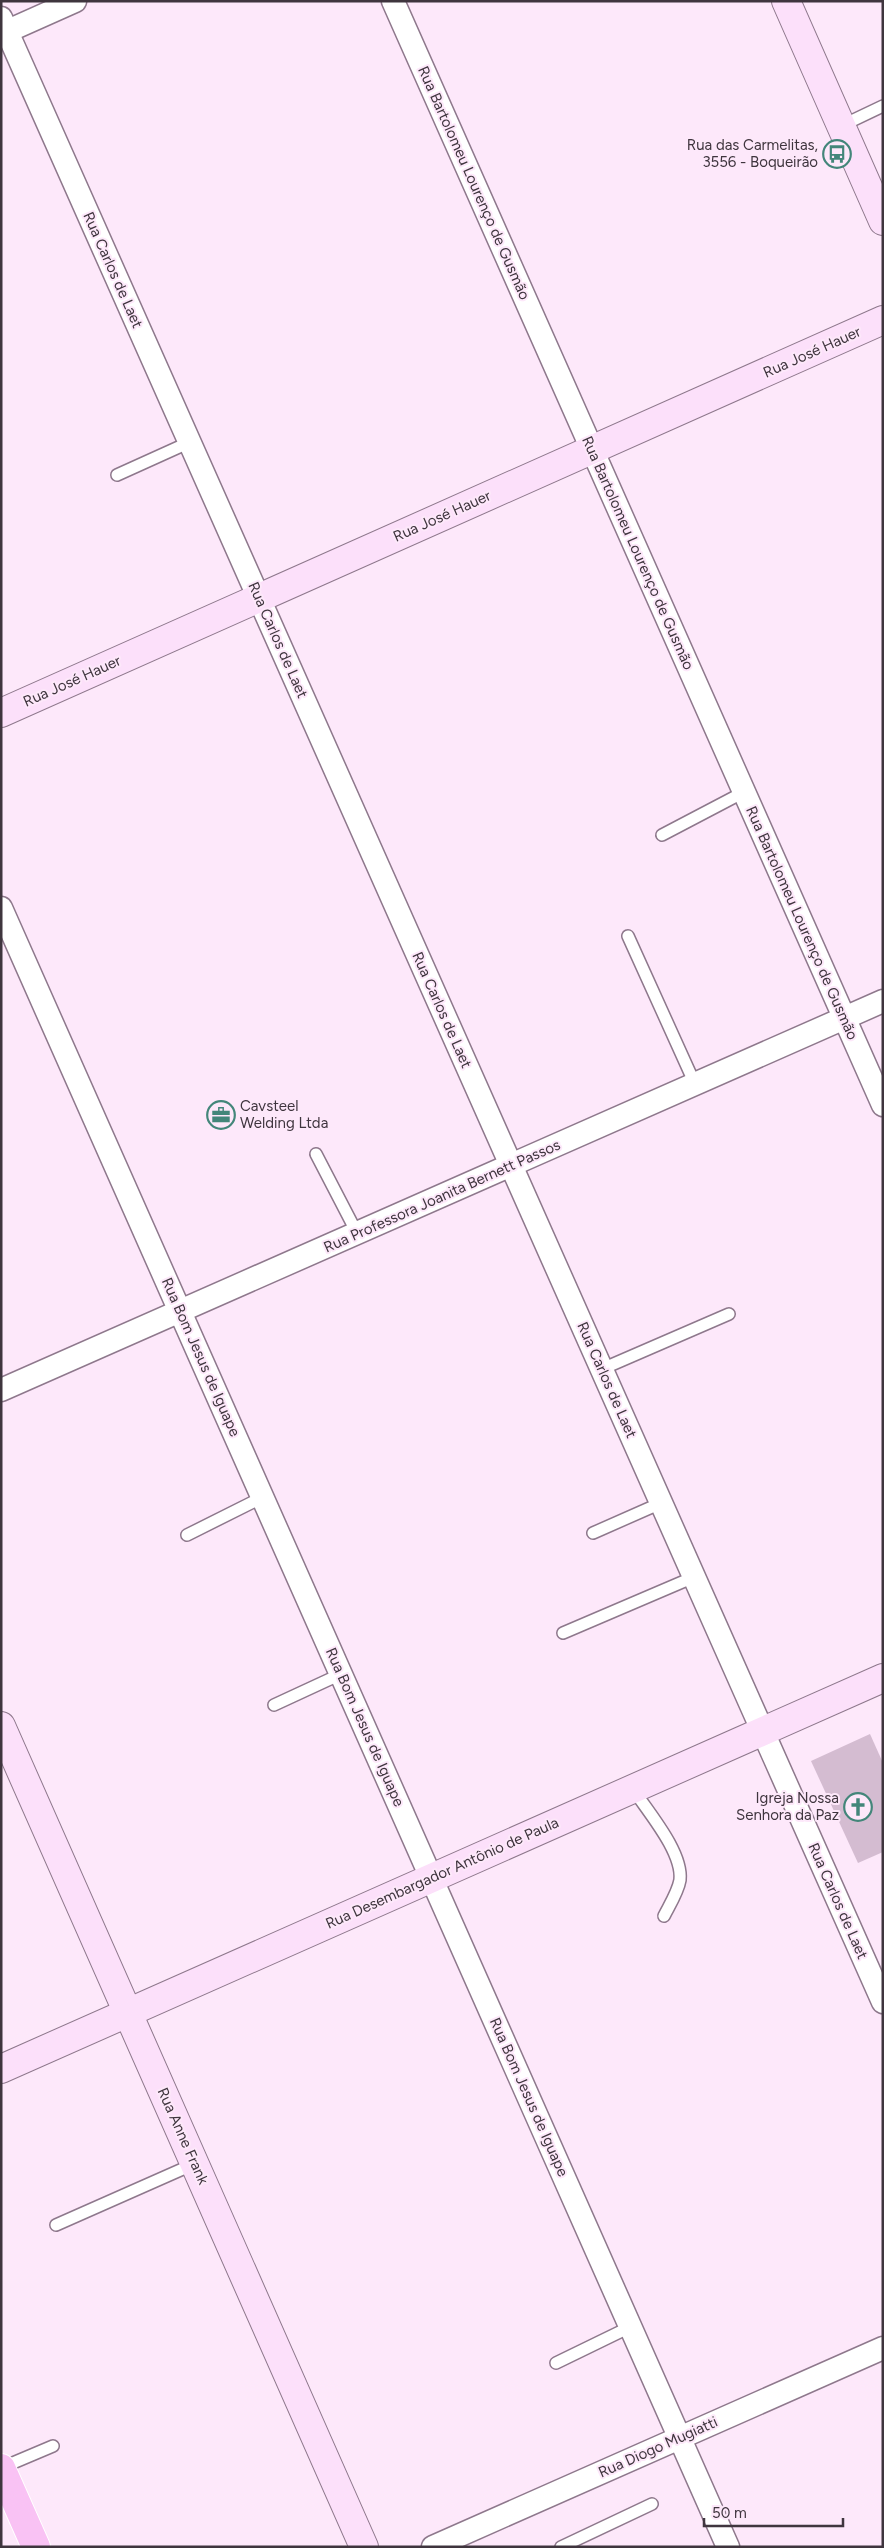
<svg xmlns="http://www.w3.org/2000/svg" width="884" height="2548" viewBox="0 0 884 2548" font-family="Figtree,sans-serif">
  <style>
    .building { fill: #d4bcd1 }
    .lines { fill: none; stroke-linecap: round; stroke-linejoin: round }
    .lane-casing { stroke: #8e788c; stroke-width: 14 }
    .street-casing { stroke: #8e788c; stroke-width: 25 }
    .secondary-casing { stroke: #8e788c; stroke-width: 30 }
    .primary-casing { stroke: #fff; stroke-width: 30 }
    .lane { stroke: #fff; stroke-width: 11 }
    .street { stroke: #fff; stroke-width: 22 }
    .secondary { stroke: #fce0fa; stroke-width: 28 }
    .primary { stroke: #f9c2f4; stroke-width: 28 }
    .labels { text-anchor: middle; stroke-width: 4; stroke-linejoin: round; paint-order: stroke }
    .poi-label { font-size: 15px; fill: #3f353e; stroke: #fde8fa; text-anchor: end }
    .street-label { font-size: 15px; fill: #3f353e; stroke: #fde8fa }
  </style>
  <rect width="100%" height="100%" fill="#fde8fa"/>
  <path class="building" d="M870,1734L883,1763V1852L858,1863L811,1761Z"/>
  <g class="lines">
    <defs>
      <g id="lane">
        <path d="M841,126L883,106"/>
        <path d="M117,475L190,442"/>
        <path d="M662,835L744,792"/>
        <path d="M628,936L695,1084"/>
        <path d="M316,1154L357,1233"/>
        <path d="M602,1369L729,1314"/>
        <path d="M593,1533L661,1503"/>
        <path d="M187,1535L263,1497"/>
        <path d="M563,1633L694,1577"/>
        <path d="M274,1705L341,1674"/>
        <path d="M633,1789C648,1812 683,1852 680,1880C678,1892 669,1906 664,1916"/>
        <path d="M56,2225L194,2164"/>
        <path d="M556,2363L630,2327"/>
        <path d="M1,2468L53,2446"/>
        <path d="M561,2547L652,2504"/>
      </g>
      <g id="street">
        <path d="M393,1L883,1105"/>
        <path d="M1,18L883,2002"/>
        <path d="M1,34L75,1"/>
        <path d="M1,908L728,2547"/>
        <path d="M1,1390L883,1001"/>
        <path d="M433,2547L883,2348"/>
      </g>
      <g id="secondary">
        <path d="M786,1L883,221"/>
        <path d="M1,713L883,320"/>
        <path d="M1,1726L364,2547"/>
        <path d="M1,2069L883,1678"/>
      </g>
      <path id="primary" d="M1,2468L36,2547"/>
    </defs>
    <use href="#lane" class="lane-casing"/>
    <use href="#street" class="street-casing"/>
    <use href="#secondary" class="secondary-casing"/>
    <use href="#primary" class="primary-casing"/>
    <use href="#lane" class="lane"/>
    <use href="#street" class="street"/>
    <use href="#secondary" class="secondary"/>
    <use href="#primary" class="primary"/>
  </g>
  <defs>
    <symbol id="bus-ring" viewBox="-11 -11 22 22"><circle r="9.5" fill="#fde8fa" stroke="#43867a" stroke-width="1.5"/><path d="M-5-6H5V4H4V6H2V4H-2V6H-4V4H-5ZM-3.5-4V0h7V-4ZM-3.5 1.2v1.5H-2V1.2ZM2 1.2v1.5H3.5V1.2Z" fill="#43867a"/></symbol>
    <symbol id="office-ring" viewBox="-11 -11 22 22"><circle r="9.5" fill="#fde8fa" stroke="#43867a" stroke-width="1.5"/><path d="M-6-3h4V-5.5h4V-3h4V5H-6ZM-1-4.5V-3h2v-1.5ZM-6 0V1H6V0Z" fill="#43867a"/></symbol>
    <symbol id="church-ring" viewBox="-11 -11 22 22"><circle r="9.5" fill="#fde8fa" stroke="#43867a" stroke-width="1.5"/><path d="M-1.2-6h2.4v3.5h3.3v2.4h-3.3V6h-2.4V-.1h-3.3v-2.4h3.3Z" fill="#43867a"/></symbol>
  </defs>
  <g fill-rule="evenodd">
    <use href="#bus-ring" x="821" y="138" width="32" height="32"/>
    <use href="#office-ring" x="205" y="1099" width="32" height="32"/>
    <use href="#church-ring" x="842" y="1791" width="32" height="32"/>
  </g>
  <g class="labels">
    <g class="poi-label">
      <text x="818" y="150">Rua das Carmelitas,<tspan x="818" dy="17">3556 - Boqueirão</tspan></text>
      <text x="240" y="1111" text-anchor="start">Cavsteel<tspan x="240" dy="17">Welding Ltda</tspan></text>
      <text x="839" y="1803">Igreja Nossa<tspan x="839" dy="17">Senhora da Paz</tspan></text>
    </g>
    <g class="street-label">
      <text transform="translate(474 183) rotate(66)" y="5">Rua Bartolomeu Lourenço de Gusmão</text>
      <text transform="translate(113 270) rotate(66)" y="5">Rua Carlos de Laet</text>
      <text transform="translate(812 352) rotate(-24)" y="5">Rua José Hauer</text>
      <text transform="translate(442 516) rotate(-24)" y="5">Rua José Hauer</text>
      <text transform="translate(638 553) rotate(66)" y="5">Rua Bartolomeu Lourenço de Gusmão</text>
      <text transform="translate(278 640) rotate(66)" y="5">Rua Carlos de Laet</text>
      <text transform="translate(72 681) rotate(-24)" y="5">Rua José Hauer</text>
      <text transform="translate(802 923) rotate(66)" y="5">Rua Bartolomeu Lourenço de Gusmão</text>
      <text transform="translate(442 1010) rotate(66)" y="5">Rua Carlos de Laet</text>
      <text transform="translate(442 1196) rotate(-24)" y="5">Rua Professora Joanita Bernett Passos</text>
      <text transform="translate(201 1357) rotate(66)" y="5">Rua Bom Jesus de Iguape</text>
      <text transform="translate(607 1380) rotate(66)" y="5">Rua Carlos de Laet</text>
      <text transform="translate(365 1727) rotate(66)" y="5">Rua Bom Jesus de Iguape</text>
      <text transform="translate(442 1873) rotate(-24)" y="5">Rua Desembargador Antônio de Paula</text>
      <text transform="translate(838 1901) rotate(66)" y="5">Rua Carlos de Laet</text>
      <text transform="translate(529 2097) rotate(66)" y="5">Rua Bom Jesus de Iguape</text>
      <text transform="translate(183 2136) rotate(66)" y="5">Rua Anne Frank</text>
      <text transform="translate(658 2447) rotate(-24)" y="5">Rua Diogo Mugiatti</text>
    </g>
  </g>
  <rect width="884" height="2548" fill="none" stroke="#3f353e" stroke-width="5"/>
  <path d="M704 2518v8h139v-8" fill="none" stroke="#3f353e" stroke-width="2.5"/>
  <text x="712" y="2518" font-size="15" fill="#3f353e" stroke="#fde8fa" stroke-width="4" paint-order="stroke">50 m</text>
</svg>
